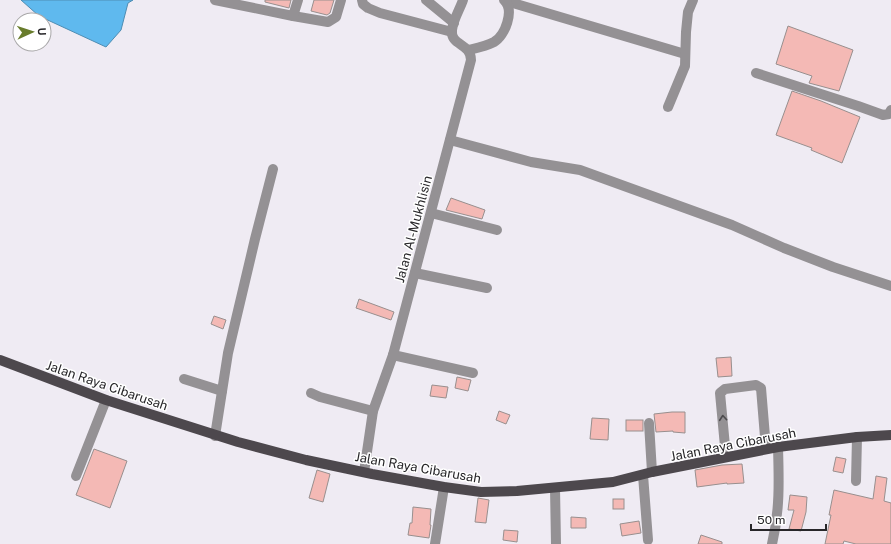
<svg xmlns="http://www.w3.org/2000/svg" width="891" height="544" viewBox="0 0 891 544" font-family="'Public Sans',sans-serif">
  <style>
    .water { fill: #5fb9ee; stroke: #4e8db3 }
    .building { fill: #f4b9b5; stroke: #988f8e }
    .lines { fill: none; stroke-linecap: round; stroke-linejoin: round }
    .minor { stroke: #949194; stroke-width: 10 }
    .major { stroke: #4d484d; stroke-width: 10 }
    .oneway { stroke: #4d4b4e }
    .labels { text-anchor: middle; stroke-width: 3; stroke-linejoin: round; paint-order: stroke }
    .street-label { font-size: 13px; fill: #272629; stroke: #fff }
  </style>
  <rect width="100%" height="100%" fill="#efebf3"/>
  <path class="water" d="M21,0H133L128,3L121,30L106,47L39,16Z"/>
  <g class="building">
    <path d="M265,0H291L289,8L265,2Z"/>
    <path d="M314,0H334L330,13L327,15L311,11Z"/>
    <path d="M788,26L853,50L839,91L809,83L812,76L776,64Z"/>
    <path d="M792,91L821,101L860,117L842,163L811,150L812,148L776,135Z"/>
    <path d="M451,198L485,210L482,219L446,210Z"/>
    <path d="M359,299L394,312L391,320L356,308Z"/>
    <path d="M214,316L226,320L223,329L211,324Z"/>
    <path d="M731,357L732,376L718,377L716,358Z"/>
    <path d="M457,377L471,380L468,391L455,388Z"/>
    <path d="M432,385L448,387L446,398L430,396Z"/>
    <path d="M499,411L510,415L506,424L496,420Z"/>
    <path d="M672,412H685V433L673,432V431L656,432L654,414Z"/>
    <path d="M592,418L609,419L608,440L590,439Z"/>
    <rect x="626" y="420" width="17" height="11"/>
    <path d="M94,449L127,461L110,508L76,495Z"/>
    <path d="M836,457L846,459L843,473L833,471Z"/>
    <path d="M742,464L744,483L727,484V483L697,487L695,470L722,465Z"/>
    <path d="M317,470L330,474L323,502L309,498Z"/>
    <path d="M876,476L887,478L884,501L891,503V544H856L844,541L843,544H825L831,515H829L834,490L873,499Z"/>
    <path d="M790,495L807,497L806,512L801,531L789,529L794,510H788Z"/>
    <path d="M478,498L489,500L486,523L475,522Z"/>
    <rect x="613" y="499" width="11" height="10"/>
    <path d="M413,507L431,509L430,525H431L429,538L408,535L410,523H412Z"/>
    <path d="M571,517L586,518V528H571Z"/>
    <path d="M639,521L641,533L622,536L620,524Z"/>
    <path d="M504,530L518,531L517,542L503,540Z"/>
    <path d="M701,535L722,542V544H698Z"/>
  </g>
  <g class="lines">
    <g class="minor">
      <path d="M215,0L293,16L328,22L336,17L341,0"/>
      <path d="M362,0L363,4L368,8L380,13L452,32"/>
      <path d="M426,0L454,23"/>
      <path d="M506,1L685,54"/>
      <path d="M293,16L298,0"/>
      <path d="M469,50C477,48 486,46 494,42C505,36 515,10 504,0"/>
      <path d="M756,73L858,106L883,115L889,114L891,110"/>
      <path d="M668,107L685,66L686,32L688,12L693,0"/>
      <path d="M450,140L531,162L580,170L732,225L784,248L833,267L891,286"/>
      <path d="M431,213L497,230"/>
      <path d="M415,273L487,288"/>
      <path d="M393,355L473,373"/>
      <path d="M184,379L222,391"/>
      <path d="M311,393L320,397L373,411"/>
      <path d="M649,423L652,472"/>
      <path d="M215,436L228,353L255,239L273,169"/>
      <path d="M726,457L720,393L725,389L756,385L761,388L766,449"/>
      <path d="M364,472L373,411L393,355L471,60C471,43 450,46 452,30C453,20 460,9 463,0"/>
      <path d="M643,475L648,540"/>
      <path d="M76,476L106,400"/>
      <path d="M856,481L857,437"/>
      <path d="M555,488L556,544"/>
      <path d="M435,544L444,487"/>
      <path d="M772,544C780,511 779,480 778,447"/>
    </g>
    <path class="major" d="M0,360L106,400L238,442L306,460L372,474L444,487L481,492L517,491L613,482L652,472L778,447L857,437L891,435"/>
  </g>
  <defs><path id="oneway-chevron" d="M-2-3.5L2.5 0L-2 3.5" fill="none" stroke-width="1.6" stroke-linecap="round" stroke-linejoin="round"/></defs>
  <use class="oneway" href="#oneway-chevron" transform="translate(723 418) rotate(-95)"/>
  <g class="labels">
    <g class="street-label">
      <text transform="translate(413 229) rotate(-75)" y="5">Jalan Al-Mukhlisin</text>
      <text transform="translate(107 385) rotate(19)" y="5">Jalan Raya Cibarusah</text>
      <text transform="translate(733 444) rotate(-11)" y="5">Jalan Raya Cibarusah</text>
      <text transform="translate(418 467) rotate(10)" y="5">Jalan Raya Cibarusah</text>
    </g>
  </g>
  <g transform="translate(32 32) rotate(87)"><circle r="19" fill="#ffffff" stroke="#a9a8a9"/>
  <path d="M0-3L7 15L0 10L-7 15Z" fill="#687c2c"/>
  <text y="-6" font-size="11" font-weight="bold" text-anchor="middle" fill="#272629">U</text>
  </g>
  <path d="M751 524v6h75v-6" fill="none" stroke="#272629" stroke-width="2"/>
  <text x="757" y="524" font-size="12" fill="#272629" stroke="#ffffff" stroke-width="3" paint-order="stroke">50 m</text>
</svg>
